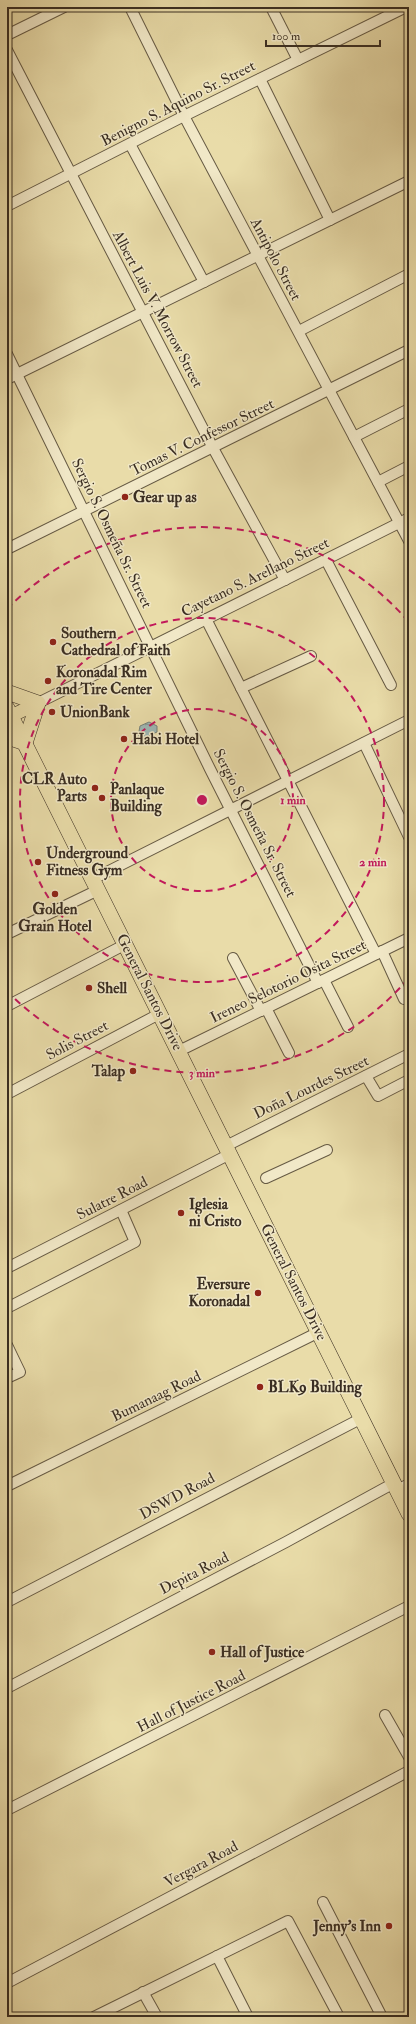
<svg xmlns="http://www.w3.org/2000/svg" width="416" height="2024" viewBox="0 0 416 2024" font-family="'IM FELL Double Pica',serif">
  <style>
    .water { fill: url(#water-ripples); stroke: #76817a }
    .lines { fill: none; stroke-linecap: round; stroke-linejoin: round }
    .minor-casing { stroke: #665a44; stroke-width: 12 }
    .major-casing { stroke: #3a2e22; stroke-width: 14 }
    .highway-casing { stroke: #3a2e22; stroke-width: 16 }
    .minor { stroke: #f1e8c7; stroke-width: 10 }
    .major { stroke: #e9dca9; stroke-width: 13 }
    .highway { stroke: #e9dca9; stroke-width: 15 }
    .ring { fill: none; stroke: #c2185b; stroke-width: 2; stroke-dasharray: 7 5 }
    .poi-dot { fill: #8f2418; stroke: #f1e8c7; stroke-width: 1.5 }
    .labels { text-anchor: middle; stroke-width: 3; stroke-linejoin: round; paint-order: stroke }
    .street-label { font-size: 15px; fill: #3a2e22; stroke: #f1e8c7 }
    .poi-label { font-size: 15px; font-weight: bold; fill: #3a2e22; stroke: #f1e8c7; text-anchor: start }
    .centre { fill: #c2185b; stroke: #f1e8c7; stroke-width: 2 }
    .ring-label { font-size: 12px; text-anchor: middle; font-weight: bold; fill: #c2185b; stroke: #f1e8c7; stroke-width: 3; stroke-linejoin: round; paint-order: stroke }
  </style>
  <defs>
    <pattern id="water-ripples" width="26" height="14" patternUnits="userSpaceOnUse"><rect width="26" height="14" fill="#9eb8b5"/><path d="M2 4q2-2 4 0t4 0M15 11q2-2 4 0t4 0" fill="none" stroke="#829693"/></pattern>
  </defs>
  <rect width="100%" height="100%" fill="#e9dca9"/>
  <filter id="stains"><feTurbulence type="fractalNoise" baseFrequency=".005" numOctaves="4"/><feColorMatrix values="0 0 0 0 .2 0 0 0 0 .09 0 0 0 0 .02 0 0 0 .5 -.17"/></filter>
  <radialGradient id="worn" r=".72"><stop offset=".6" stop-color="#630" stop-opacity="0"/><stop offset="1" stop-color="#630" stop-opacity=".3"/></radialGradient>
  <path class="water" d="M149,722L157,726V732L150,735L146,741L142,742L138,737L140,726Z"/>
  <g class="lines">
    <defs>
      <g id="minor">
        <path d="M130,7L184,116L409,541"/>
        <path d="M271,7L298,60"/>
        <path d="M7,35L64,7"/>
        <path d="M7,50L213,448L285,580"/>
        <path d="M260,79L330,220"/>
        <path d="M130,144L204,282"/>
        <path d="M7,206L184,116L406,7"/>
        <path d="M299,331L409,274"/>
        <path d="M7,354L210,769L318,983"/>
        <path d="M7,379L409,181"/>
        <path d="M354,437L409,409"/>
        <path d="M378,482L409,466"/>
        <path d="M7,549L409,350"/>
        <path d="M326,560L391,685"/>
        <path d="M206,619L376,954"/>
        <path d="M241,688L311,656"/>
        <path d="M38,703L409,518"/>
        <path d="M364,743L409,837"/>
        <path d="M93,879L409,720"/>
        <path d="M7,934L98,890"/>
        <path d="M382,951L404,999"/>
        <path d="M233,958L261,1011"/>
        <path d="M324,980L348,1027"/>
        <path d="M7,1006L126,944"/>
        <path d="M266,1008L289,1053"/>
        <path d="M179,1051L409,938"/>
        <path d="M366,1076L378,1096L409,1080"/>
        <path d="M7,1094L161,1013"/>
        <path d="M226,1146L409,1054"/>
        <path d="M266,1178L327,1150"/>
        <path d="M7,1268L230,1154"/>
        <path d="M7,1308L135,1242L121,1210"/>
        <path d="M7,1345L20,1372L7,1378"/>
        <path d="M7,1486L319,1332"/>
        <path d="M397,1490L409,1484"/>
        <path d="M7,1602L362,1418"/>
        <path d="M7,1688L286,1542L394,1483"/>
        <path d="M385,1715L409,1757"/>
        <path d="M7,1810L409,1606"/>
        <path d="M323,1902L382,2017"/>
        <path d="M217,1956L248,2017"/>
        <path d="M7,1983L409,1771"/>
        <path d="M143,1992L157,2017"/>
        <path d="M94,2017L288,1921L339,2017"/>
      </g>
      <path id="major" d="M7,718L38,703"/>
      <g id="highway">
        <path d="M7,692L38,703L25,743"/>
        <path d="M7,708L409,1514"/>
        <path d="M7,737L25,743"/>
      </g>
    </defs>
    <use href="#minor" class="minor-casing"/>
    <use href="#major" class="major-casing"/>
    <use href="#highway" class="highway-casing"/>
    <use href="#minor" class="minor"/>
    <use href="#major" class="major"/>
    <use href="#highway" class="highway"/>
  </g>
  <g class="ring">
    <circle cx="202" cy="800" r="91"/>
    <circle cx="202" cy="800" r="182"/>
    <path d="M408 979A273 273 0 0 1 7 991M7 609A273 273 0 0 1 408 621"/>
  </g>
  <g class="poi-dot">
    <circle cx="125" cy="497" r="4"/>
    <circle cx="53" cy="642" r="4"/>
    <circle cx="48" cy="681" r="4"/>
    <circle cx="52" cy="712" r="4"/>
    <circle cx="124" cy="739" r="4"/>
    <circle cx="95" cy="788" r="4"/>
    <circle cx="102" cy="798" r="4"/>
    <circle cx="38" cy="862" r="4"/>
    <circle cx="55" cy="894" r="4"/>
    <circle cx="89" cy="988" r="4"/>
    <circle cx="133" cy="1071" r="4"/>
    <circle cx="181" cy="1213" r="4"/>
    <circle cx="258" cy="1293" r="4"/>
    <circle cx="260" cy="1387" r="4"/>
    <circle cx="212" cy="1652" r="4"/>
    <circle cx="389" cy="1926" r="4"/>
  </g>
  <g class="labels">
    <g class="street-label">
      <text transform="translate(178 103) rotate(-27)" y="5">Benigno S. Aquino Sr. Street</text>
      <text transform="translate(276 259) rotate(62)" y="5">Antipolo Street</text>
      <text transform="translate(158 309) rotate(62)" y="5">Albert Luis V. Morrow Street</text>
      <text transform="translate(202 437) rotate(-26)" y="5">Tomas V. Confessor Street</text>
      <text transform="translate(112 533) rotate(64)" y="5">Sergio S. Osmeña Sr. Street</text>
      <text transform="translate(255 577) rotate(-26)" y="5">Cayetano S. Arellano Street</text>
      <text transform="translate(255 823) rotate(63)" y="5">Sergio S. Osmeña Sr. Street</text>
      <text transform="translate(288 981) rotate(-26)" y="5">Ireneo Selotorio Osita Street</text>
      <text transform="translate(150 992) rotate(63)" y="5">General Santos Drive</text>
      <text transform="translate(77 1040) rotate(-28)" y="5">Solis Street</text>
      <text transform="translate(311 1087) rotate(-26)" y="5">Doña Lourdes Street</text>
      <text transform="translate(112 1198) rotate(-27)" y="5">Sulatre Road</text>
      <text transform="translate(294 1282) rotate(63)" y="5">General Santos Drive</text>
      <text transform="translate(156 1396) rotate(-26)" y="5">Bumanaag Road</text>
      <text transform="translate(177 1496) rotate(-28)" y="5">DSWD Road</text>
      <text transform="translate(194 1573) rotate(-27)" y="5">Depita Road</text>
      <text transform="translate(191 1701) rotate(-27)" y="5">Hall of Justice Road</text>
      <text transform="translate(201 1864) rotate(-28)" y="5">Vergara Road</text>
    </g>
    <g class="poi-label">
      <text x="133" y="502">Gear up as</text>
      <text x="61" y="638">Southern<tspan x="61" dy="17">Cathedral of Faith</tspan></text>
      <text x="56" y="677">Koronadal Rim<tspan x="56" dy="17">and Tire Center</tspan></text>
      <text x="60" y="717">UnionBank</text>
      <text x="132" y="744">Habi Hotel</text>
      <text x="87" y="784" text-anchor="end">CLR Auto<tspan x="87" dy="17">Parts</tspan></text>
      <text x="110" y="794">Panlaque<tspan x="110" dy="17">Building</tspan></text>
      <text x="46" y="858">Underground<tspan x="46" dy="17">Fitness Gym</tspan></text>
      <text x="55" y="914" text-anchor="middle">Golden<tspan x="55" dy="17">Grain Hotel</tspan></text>
      <text x="97" y="993">Shell</text>
      <text x="125" y="1076" text-anchor="end">Talap</text>
      <text x="189" y="1209">Iglesia<tspan x="189" dy="17">ni Cristo</tspan></text>
      <text x="250" y="1289" text-anchor="end">Eversure<tspan x="250" dy="17">Koronadal</tspan></text>
      <text x="268" y="1392">BLK9 Building</text>
      <text x="220" y="1657">Hall of Justice</text>
      <text x="381" y="1931" text-anchor="end">Jenny's Inn</text>
    </g>
  </g>
  <circle cx="202" cy="800" r="6" class="centre"/>
  <g class="ring-label">
    <text x="293" y="804">1 min</text>
    <text x="373" y="866">2 min</text>
    <text x="202" y="1077">3 min</text>
  </g>
  <rect width="416" height="2024" fill="none" stroke="#e9dca9" stroke-width="24"/>
  <rect x="8" y="8" width="400" height="2008" fill="none" stroke="#3a2e22" stroke-width="2"/>
  <rect x="12" y="12" width="392" height="2000" fill="none" stroke="#3a2e22"/>
  <path d="M266 40v6h114v-6" fill="none" stroke="#3a2e22" stroke-width="2"/>
  <text x="272" y="40" font-size="12" fill="#3a2e22" stroke="#f1e8c7" stroke-width="3" paint-order="stroke">100 m</text>
  <rect width="100%" height="100%" filter="url(#stains)"/>
  <rect width="100%" height="100%" fill="url(#worn)"/>
</svg>
